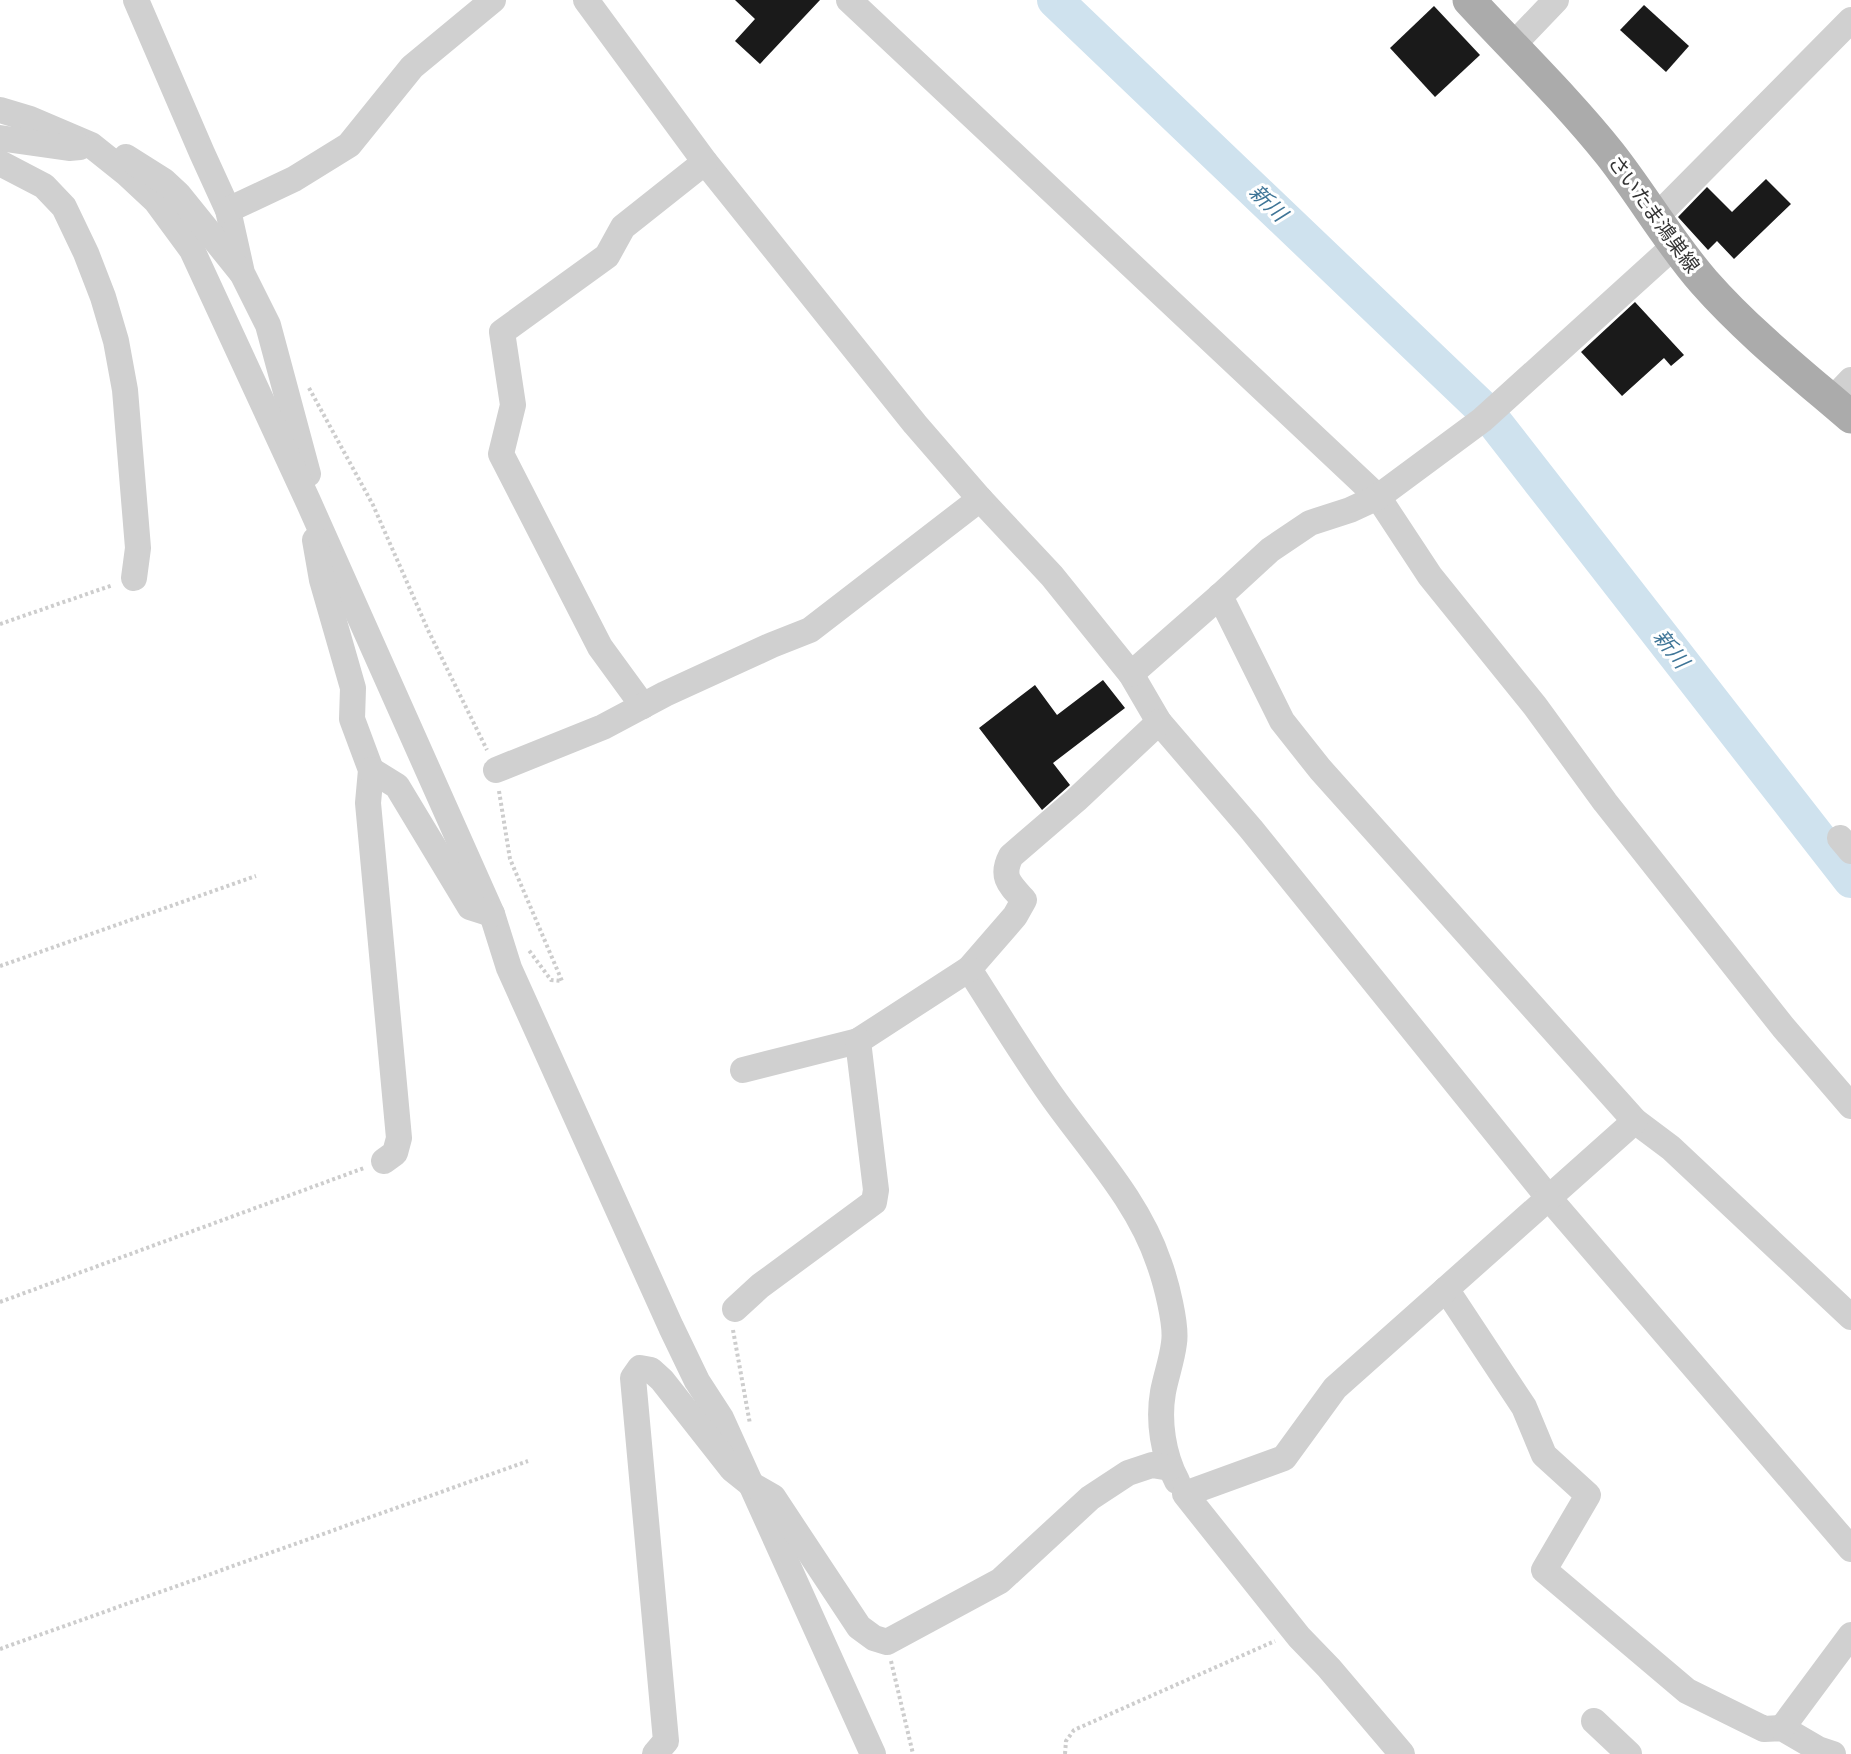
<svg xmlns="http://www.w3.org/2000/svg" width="1851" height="1754" viewBox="0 0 1851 1754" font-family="'PT Sans','Noto Sans JP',sans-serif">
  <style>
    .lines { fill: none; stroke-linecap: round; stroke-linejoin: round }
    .river { stroke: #cfe2ee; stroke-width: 36 }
    .building { fill: #1a1a1a }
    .path { stroke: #cdcdcd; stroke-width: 4; stroke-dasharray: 3 3; stroke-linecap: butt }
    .minor { stroke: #d0d0d0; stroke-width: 26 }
    .major { stroke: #ababab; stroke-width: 33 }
    .labels { text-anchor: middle; stroke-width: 6; stroke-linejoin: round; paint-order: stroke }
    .street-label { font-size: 20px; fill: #333; stroke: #fff }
    .water-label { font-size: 21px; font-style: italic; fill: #3f7597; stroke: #fff }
  </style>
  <rect width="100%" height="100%" fill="#fff"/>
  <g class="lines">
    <g class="river">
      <path d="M1055,0L1480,406"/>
      <path d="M1492,419L1851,880"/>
    </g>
  </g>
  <g class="building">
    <path d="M735,0H820L760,64L735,41L755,19Z"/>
    <path d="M1644,5L1689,46L1666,72L1620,30Z"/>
    <path d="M1434,6L1480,55L1435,97L1390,48Z"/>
    <path d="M1766,179L1791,204L1734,259L1717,241L1708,250L1678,217L1707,187L1732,212Z"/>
    <path d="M1635,302L1684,355L1671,366L1664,358L1622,396L1581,352Z"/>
    <path d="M1103,680L1125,708L1053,763L1070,785L1042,810L979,728L1035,685L1057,715Z"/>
  </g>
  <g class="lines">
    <g class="path">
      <path d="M309,388L373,505L428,630L487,750"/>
      <path d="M0,624L113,585"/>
      <path d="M499,791L510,859L562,981L551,980L528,949"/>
      <path d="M0,966L256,876"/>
      <path d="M0,1302L364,1168"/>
      <path d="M733,1330L750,1424"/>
      <path d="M0,1649L528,1461"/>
      <path d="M891,1661L913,1754"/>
      <path d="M1065,1754L1066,1741L1074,1730L1275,1641"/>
    </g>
    <g class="minor">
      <path d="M136,0L202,153L228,210L242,273L268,325L308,474"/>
      <path d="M586,0L705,162L915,424L980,499L1052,576L1131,674L1159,722L1251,829L1548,1197L1851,1549"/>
      <path d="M849,0L1378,497L1430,576L1535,706L1605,802L1783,1027L1851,1106"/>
      <path d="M1513,45L1556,0"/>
      <path d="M0,110L30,119L91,145L126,173L156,201L192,250L308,501L492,914L509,968L671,1327L697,1381L721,1418L873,1754"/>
      <path d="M0,138L69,148L80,147"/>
      <path d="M126,157L164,181L178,194L241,272"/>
      <path d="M0,163L44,186L64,207L86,253L103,297L116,341L125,390L138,548L134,578"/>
      <path d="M228,210L294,179L349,145L412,67L493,0"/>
      <path d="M1656,217L1851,20"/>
      <path d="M1832,400L1851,380"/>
      <path d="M315,540L322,580L353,688L352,719L371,770L368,803L399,1138L395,1153L384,1161"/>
      <path d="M1220,596L1282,721L1320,769L1635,1121L1671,1148L1851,1317"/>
      <path d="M1131,674L1220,596L1270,550L1310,523L1350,510L1378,497L1482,420L1674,246"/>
      <path d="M643,706L600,647L501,454L513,405L502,332L607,256L623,227L705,162"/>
      <path d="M1159,722L1076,800L1011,856C1000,877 1010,885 1024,900L1015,916L969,969C996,1011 1022,1054 1051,1095C1089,1149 1138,1200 1159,1263C1166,1282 1177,1325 1174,1343C1172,1360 1166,1376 1163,1392C1158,1421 1163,1455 1177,1481"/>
      <path d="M371,770L397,786L470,907L492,914"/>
      <path d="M496,770L603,727L665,694L772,645L810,630L980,499"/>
      <path d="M1840,838L1851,851"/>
      <path d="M743,1070L858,1041L969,969"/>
      <path d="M1446,1289L1524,1407L1544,1455L1588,1495L1544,1570L1687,1691L1764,1729L1782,1728L1818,1749L1833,1754"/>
      <path d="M735,1309L760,1286L874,1202L876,1190L858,1041"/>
      <path d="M1594,1721L1629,1754"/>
      <path d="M1782,1728L1851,1635"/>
      <path d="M655,1754L666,1741L633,1378L640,1368L651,1370L662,1380L732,1469L752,1485L773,1497L859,1627L874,1638L887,1642L1000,1581L1090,1498L1128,1473L1152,1465L1170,1468"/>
      <path d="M1402,1754L1329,1668L1299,1637L1185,1494L1284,1458L1335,1388L1635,1121"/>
    </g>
    <path class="major" d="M1469,0C1516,51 1566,99 1610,154C1643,196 1669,242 1704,282C1748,332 1801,374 1851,417"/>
  </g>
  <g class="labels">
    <g class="street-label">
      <text transform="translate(1654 214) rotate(54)" y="7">さいたま鴻巣線</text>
    </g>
    <g class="water-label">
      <text transform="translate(1268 203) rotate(44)" y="7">新川</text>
      <text transform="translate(1671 649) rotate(52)" y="7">新川</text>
    </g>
  </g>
</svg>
